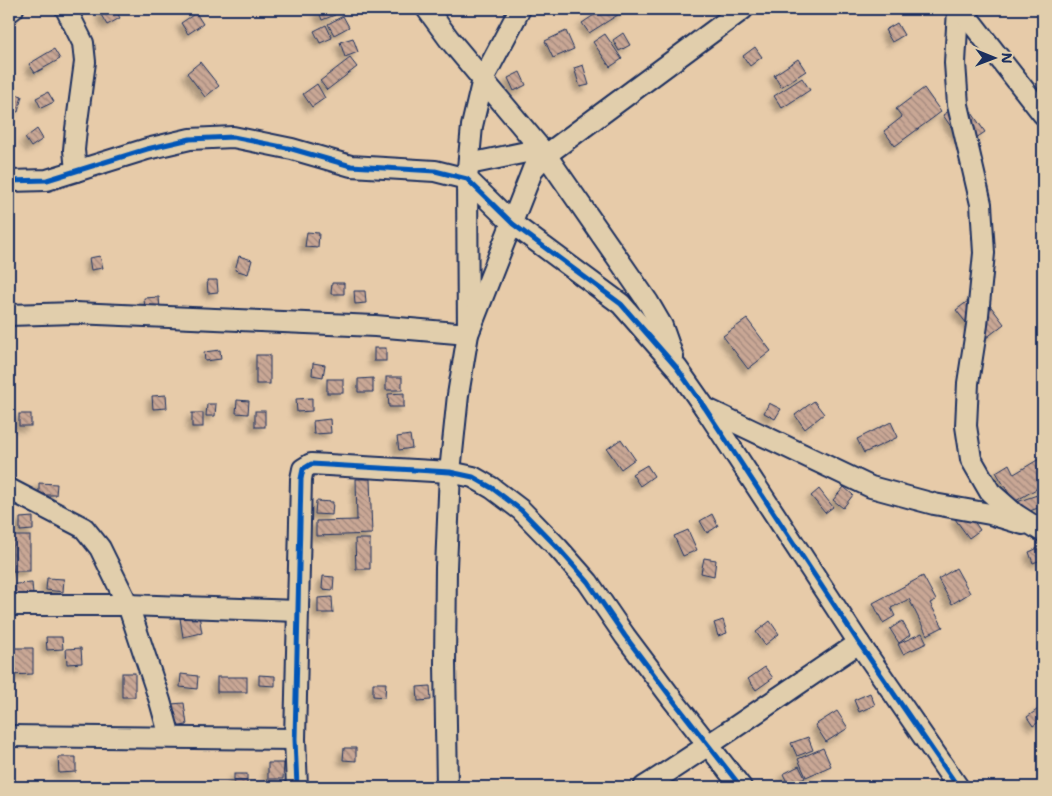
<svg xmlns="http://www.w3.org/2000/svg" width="1052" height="796" viewBox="0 0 1052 796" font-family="'Shantell Sans',sans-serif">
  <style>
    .building { fill: url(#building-back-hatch); stroke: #1b2f5e; filter: url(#shadow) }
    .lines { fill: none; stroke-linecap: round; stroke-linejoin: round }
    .minor-casing { stroke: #1b2f5e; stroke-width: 24 }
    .minor { stroke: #e1ceac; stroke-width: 20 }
    .cycleway-casing { stroke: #e1ceac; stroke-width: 8 }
    .cycleway { stroke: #0057b8; stroke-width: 5 }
  </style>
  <defs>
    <pattern id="building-back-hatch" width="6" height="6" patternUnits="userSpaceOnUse" patternTransform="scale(1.25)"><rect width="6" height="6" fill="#c9a795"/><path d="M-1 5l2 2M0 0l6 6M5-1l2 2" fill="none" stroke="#a2887d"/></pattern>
    <filter id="shadow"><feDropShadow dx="-4.5" dy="4.5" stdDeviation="2.5" flood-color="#0004"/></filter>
  </defs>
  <rect width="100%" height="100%" fill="#e7cba9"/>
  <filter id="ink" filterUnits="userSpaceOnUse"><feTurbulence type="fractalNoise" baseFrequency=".02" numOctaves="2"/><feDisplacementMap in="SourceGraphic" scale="10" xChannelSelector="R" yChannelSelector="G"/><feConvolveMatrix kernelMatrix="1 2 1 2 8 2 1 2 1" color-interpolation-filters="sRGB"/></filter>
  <g filter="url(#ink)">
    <g class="building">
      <path d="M108,9H115L120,18L107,25L100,13Z"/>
      <path d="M318,9H333L335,15L322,20Z"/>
      <path d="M603,9H623L624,11L589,33L582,23Z"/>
      <path d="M196,13L203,24L188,34L181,23Z"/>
      <path d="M343,16L349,27L334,35L328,24Z"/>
      <path d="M897,23L904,35L892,42L885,30Z"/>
      <path d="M326,25L332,38L320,43L314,31Z"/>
      <path d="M566,31L574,49L553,58L545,41Z"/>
      <path d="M623,33L630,45L619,51L613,40Z"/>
      <path d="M605,34L622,59L610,67L593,42Z"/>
      <path d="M353,38L358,52L345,57L340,42Z"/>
      <path d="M755,47L762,57L750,66L743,56Z"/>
      <path d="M54,49L60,59L35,73L29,64Z"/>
      <path d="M350,58L357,67L327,90L320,81Z"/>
      <path d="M798,59L806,71L781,87L774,75Z"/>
      <path d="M200,62L219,86L205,97L187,73Z"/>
      <path d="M583,65L589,85L580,87L574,68Z"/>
      <path d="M520,72L526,85L514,91L508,78Z"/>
      <path d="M802,78L810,90L782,108L774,96Z"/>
      <path d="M317,84L325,98L312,107L303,94Z"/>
      <path d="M924,88L941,112L895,146L884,131L902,117L896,109Z"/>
      <path d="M9,92L22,96L18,112L9,110Z"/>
      <path d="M48,92L54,102L41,108L36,98Z"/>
      <path d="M964,101L985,132L964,146L943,115Z"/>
      <path d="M37,129L43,139L31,147L25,138Z"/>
      <path d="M307,232L319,233L318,248L305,247Z"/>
      <path d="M100,256L103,268L91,270L89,258Z"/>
      <path d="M239,256L252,260L248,274L235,270Z"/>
      <path d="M207,280H217L218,292L208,293Z"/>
      <path d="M332,283H344V294H331Z"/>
      <path d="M354,291H365L366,303L355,304Z"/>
      <path d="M980,292L1004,324L981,342L956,310Z"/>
      <path d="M159,297L160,309L145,311L144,298Z"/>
      <path d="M747,319L771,351L748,369L723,336Z"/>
      <rect x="374" y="348" width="12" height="13"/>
      <path d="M220,350L221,359L205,361L204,352Z"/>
      <rect x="256" y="355" width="14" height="29"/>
      <path d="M313,363L325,365L323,377L312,375Z"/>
      <rect x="386" y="377" width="16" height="13"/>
      <path d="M373,378V392H358V379Z"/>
      <rect x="327" y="379" width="16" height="14"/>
      <path d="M404,393V407H389L388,394Z"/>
      <path d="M166,395L167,408L153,409L152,396Z"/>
      <path d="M312,398V411L297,412L296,399Z"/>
      <path d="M237,400L249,401L248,414L236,413Z"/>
      <path d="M814,401L824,414L805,429L795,415Z"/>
      <path d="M769,403L781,409L775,419L764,413Z"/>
      <path d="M207,404H216L215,416H206Z"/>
      <rect x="255" y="411" width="10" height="16"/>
      <rect x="192" y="413" width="11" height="14"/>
      <rect x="19" y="414" width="12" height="12"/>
      <path d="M330,419L331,433L314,434L313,421Z"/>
      <path d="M891,422L898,437L864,453L857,439Z"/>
      <path d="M410,435L412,448L399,450L397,437Z"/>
      <path d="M621,439L635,459L621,469L607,449Z"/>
      <path d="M1039,459L1043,467V485L1014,502L996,472L1009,464L1014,474Z"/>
      <path d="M647,465L654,476L640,486L632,474Z"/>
      <path d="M356,479H370L372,534L316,536V521L357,520Z"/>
      <path d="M39,483L57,484L56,495H39Z"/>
      <path d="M844,487L853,495L843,508L833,500Z"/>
      <path d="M819,489L833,507L825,513L811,496Z"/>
      <path d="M1037,495L1041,507L1018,515L1014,503Z"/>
      <path d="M316,501L333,502L332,515L315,514Z"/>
      <path d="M967,511L980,530L969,538L955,519Z"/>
      <path d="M712,514L718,526L707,533L700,521Z"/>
      <path d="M33,517V530L20,531V518Z"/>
      <path d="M688,530L697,550L683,556L674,536Z"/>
      <rect x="13" y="536" width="17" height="35"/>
      <path d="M355,539H370V569H356Z"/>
      <path d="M1043,546V559L1033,563L1029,552Z"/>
      <path d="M704,558L716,560L714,576L701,573Z"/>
      <path d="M956,568L970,593L952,604L938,579Z"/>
      <path d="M323,576L334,577L333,590L322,589Z"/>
      <path d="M923,576L936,600L930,603L943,627L927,635L909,599L891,608L895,616L883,623L873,603Z"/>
      <path d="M47,578L64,579L63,592L46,590Z"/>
      <path d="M32,583L33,594L16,595L15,584Z"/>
      <path d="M332,597L333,613H318V598Z"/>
      <path d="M199,615L202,633L183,637L180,618Z"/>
      <path d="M723,620L727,633L718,636L714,623Z"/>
      <path d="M770,621L779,634L765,645L756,632Z"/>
      <path d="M902,621L910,635L899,643L890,629Z"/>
      <path d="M922,633L927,643L903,654L898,644Z"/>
      <path d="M46,637H62L63,649L47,650Z"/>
      <path d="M9,648H33V674L9,675Z"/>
      <path d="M81,648L82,663L67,664L66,649Z"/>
      <path d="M765,667L773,678L756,690L748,679Z"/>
      <rect x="122" y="673" width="13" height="24"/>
      <path d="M181,674L198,676L197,689L180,687Z"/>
      <path d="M259,675L275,676V686L259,685Z"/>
      <rect x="217" y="677" width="30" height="15"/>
      <path d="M373,683H386L385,697L373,696Z"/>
      <path d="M430,686L431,700L418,701L417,687Z"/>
      <path d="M870,693L875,705L859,712L854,700Z"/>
      <path d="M184,703L187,725L174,727L171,704Z"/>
      <path d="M1041,707L1043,710V719L1033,726L1027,717Z"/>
      <path d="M837,711L848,728L826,742L815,725Z"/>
      <path d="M808,737L813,750L797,756L791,743Z"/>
      <path d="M344,748H356V761L343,760Z"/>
      <path d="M823,748L831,766L806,777L798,759Z"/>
      <path d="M58,757H76V772L59,773Z"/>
      <path d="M268,763H284L283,779H268Z"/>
      <path d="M799,766L805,778L789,786L783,774Z"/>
      <rect x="234" y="774" width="13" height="13"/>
    </g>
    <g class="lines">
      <defs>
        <g id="minor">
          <path d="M66,9L83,43L85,62L76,129L74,150L76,171"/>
          <path d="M427,9L449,39L546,155L648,302L662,326L673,357"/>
          <path d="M958,9L955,63L958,105L981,204L984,253L977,325L968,383L966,426L971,459L990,492L1015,514L1040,530"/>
          <path d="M961,9L1043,114"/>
          <path d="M9,12L13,9"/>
          <path d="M469,164L541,149"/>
          <path d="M9,181L47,180L147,149L190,139L233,137L292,149L351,166L435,171L467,179L513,224L621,304L677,368L705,408L859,643L958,787"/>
          <path d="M9,315L75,313L375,326L468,334L467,179L472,126L483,79L520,9"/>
          <path d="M705,408L871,487L934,504L990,514L1023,524"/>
          <path d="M9,489L84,528L100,548L128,605L160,701L170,737"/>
          <path d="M9,605H128L298,611"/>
          <path d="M9,736L295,739"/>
          <path d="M297,787L295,739L301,479L303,469L311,464L450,472L473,477L492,488L521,510L558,548L588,582L625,636L673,700L741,787"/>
          <path d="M447,787L445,663L446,568L450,472L458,395L468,334L533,169L546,155L743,9"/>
          <path d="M644,787C717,741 787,691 859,643"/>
        </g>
      </defs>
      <use href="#minor" class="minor-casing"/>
      <use href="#minor" class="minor"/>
      <defs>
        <g id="cycleway">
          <path d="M9,181L47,180L147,149L190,139L233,137L292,149L351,166L435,171L467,179L513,224L621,304L677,368L705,408L859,643L958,787"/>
          <path d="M297,787L295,739L301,479L303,469L311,464L450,472L473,477L492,488L521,510L558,548L588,582L625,636L673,700L741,787"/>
        </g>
      </defs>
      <use href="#cycleway" class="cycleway-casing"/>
      <use href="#cycleway" class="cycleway"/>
    </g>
  </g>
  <rect width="1052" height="796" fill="none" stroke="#e1ceac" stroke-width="30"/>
  <rect x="15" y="15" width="1022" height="766" fill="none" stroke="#1b2f5e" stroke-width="2" filter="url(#ink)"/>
  <g transform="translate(994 58) rotate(91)" stroke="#e1ceac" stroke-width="4" paint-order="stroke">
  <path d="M0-4L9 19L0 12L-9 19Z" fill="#1b2f5e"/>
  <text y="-8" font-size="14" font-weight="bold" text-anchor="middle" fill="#1b2f5e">N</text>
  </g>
</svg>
